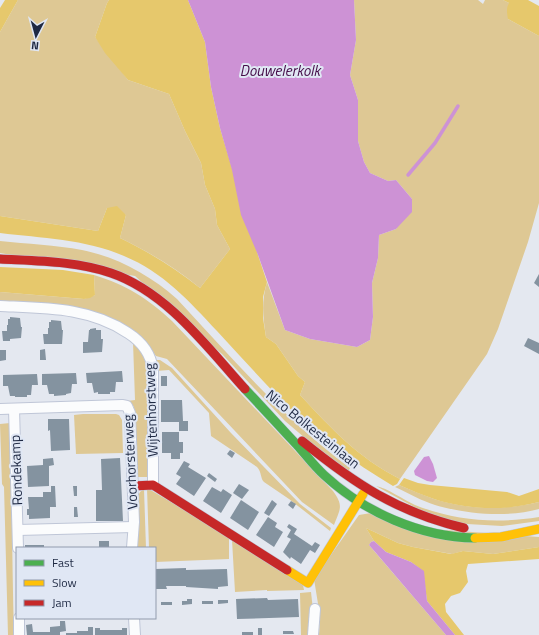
<svg xmlns="http://www.w3.org/2000/svg" width="539" height="635" viewBox="0 0 539 635" font-family="'Titillium Web',sans-serif">
  <style>
    .green { fill: #dec894 }
    .forest { fill: #e6c86c }
    .water { fill: #cd92d5 }
    .lines { fill: none; stroke-linecap: round; stroke-linejoin: round }
    .stream { stroke: #cd92d5; stroke-width: 3.5 }
    .building { fill: #8493a0 }
    .street-casing { stroke: #bfc6d7; stroke-width: 12 }
    .fast-casing { stroke: #bfc6d7; stroke-width: 10 }
    .slow-casing { stroke: #bfc6d7; stroke-width: 10 }
    .jam-casing { stroke: #bfc6d7; stroke-width: 10 }
    .street { stroke: #fbfcfd; stroke-width: 10 }
    .fast { stroke: #4caf50; stroke-width: 9 }
    .slow { stroke: #ffc107; stroke-width: 9 }
    .jam { stroke: #c62828; stroke-width: 9 }
    .labels { text-anchor: middle; stroke-width: 4; stroke-linejoin: round; paint-order: stroke }
    .street-label { font-size: 14px; fill: #1e2943; stroke: #e0e7f4 }
    .water-label { font-size: 15px; font-style: italic; fill: #450d49; stroke: #e0e7f4 }
  </style>
  <rect width="100%" height="100%" fill="#e4e8f0"/>
  <g class="green">
    <path d="M18,0H109L107,3L95,37L128,80L169,94L185,131L201,163L205,185L215,209L217,225L230,249L200,288C176,268 149,252 120,238L126,215L107,208L98,231L0,216V32Z"/>
    <path d="M354,0H478L483,4L485,0H503L509,3L508,19L539,36V203L528,242L498,329L487,354L400,479C357,457 332,429 300,395L305,382L298,376L276,344L266,337C263,316 261,303 267,282L285,330L310,339L357,347L370,340L373,317L372,283L378,258L379,235L396,229L412,199L396,180L388,181L370,173L364,162L358,141V100L350,75L356,40Z"/>
    <path d="M0,241C27,244 56,245 82,250C117,257 150,275 177,299C232,358 285,420 350,468L348,472L318,449L285,421L222,354L135,276L0,253Z"/>
    <path d="M94,275C127,285 147,298 172,321L333,491C344,506 340,509 334,525L302,502L167,359L156,356C152,351 150,345 145,341C106,303 51,305 0,301V292L84,299L95,295Z"/>
    <path d="M133,342L139,347L148,362L149,477H138L136,473L134,407L131,403L127,401L135,400Z"/>
    <path d="M156,360H160L172,368L231,433L300,504L331,528L330,531L289,499L264,482C260,478 262,472 257,467L211,436L209,413L169,370L156,371Z"/>
    <path d="M83,414H116L119,415L122,420L123,453L76,454L74,415Z"/>
    <path d="M10,423C12,494 12,564 14,635H8L4,487L2,484L0,424Z"/>
    <path d="M399,485C411,490 423,495 434,499C468,510 505,510 539,502V509C507,518 466,514 435,505C422,501 408,493 395,487Z"/>
    <path d="M376,486C387,488 404,500 415,505C456,521 496,524 539,517V521L502,526L467,524L429,515Z"/>
    <path d="M147,488L229,536V559L155,562V548H149Z"/>
    <path d="M144,489L146,548H136L138,496L140,492Z"/>
    <path d="M371,513L404,527L539,537V547L493,554L463,551L452,554L413,547L398,543L366,528L374,541L371,542L369,545L446,635H319L320,616L314,579L359,515Z"/>
    <path d="M232,540L303,585L304,590L267,591V590L235,592Z"/>
    <path d="M311,592L313,610L310,635H301L300,593Z"/>
  </g>
  <g class="forest">
    <path d="M5,0H18L0,32V8Z"/>
    <path d="M109,0H188L205,42L211,87L220,128L258,255L267,282L263,297V318L266,337L276,344L298,376L305,382L300,395C332,429 357,457 400,479L397,484L393,486C353,462 316,435 283,402C261,379 239,355 217,331C189,301 163,272 124,256C85,239 41,238 0,233V216L98,231L107,208L117,206L126,215L120,238C149,252 175,268 200,288L230,249L217,225L215,209L205,185L201,163L185,131L169,94L128,80L105,53L95,37L107,3Z"/>
    <path d="M503,0H528L539,6V36L508,19C507,13 506,8 509,3Z"/>
    <path d="M0,267L63,270L94,275L95,295L90,298L84,299L0,292Z"/>
    <path d="M404,478L418,483L430,485L507,492L519,496L539,489V502C505,511 468,510 434,499C422,495 411,490 399,485Z"/>
    <path d="M366,528L398,543L413,547L451,554L463,551L493,554L539,547V559L468,564L466,571L468,582L460,593L451,596L445,604L446,612L464,635H455L427,601L423,571L411,562L386,552L374,541Z"/>
  </g>
  <g class="water">
    <path d="M188,0H354L356,40L350,75L358,100V141L364,162L370,173L388,181L396,180L412,199V212L396,229L379,235L378,258L372,283L373,317L370,340L357,347L310,339L285,330L258,255L241,215L232,170L220,128L211,87L205,42Z"/>
    <path d="M429,456L433,464L437,478L433,482L427,481L415,475L414,471L424,457Z"/>
    <path d="M374,541L386,552L411,562L424,571L427,601L455,635H446L376,553L369,545L371,542Z"/>
  </g>
  <g class="lines">
    <path class="stream" d="M408,175L435,143L458,106"/>
  </g>
  <g class="building">
    <path d="M539,274V287L534,283Z"/>
    <path d="M10,317L20,318L21,327H22L21,338L10,339V341H3L2,331H7V325H8V319H10Z"/>
    <path d="M51,320L61,321L62,330H63L62,344H44L43,334H48V328H49V322H51Z"/>
    <path d="M96,328V330H101V339H103L102,352L83,353V342H88L89,330H90V329Z"/>
    <path d="M528,338L539,343V354L524,346Z"/>
    <path d="M45,349L46,360H40V350Z"/>
    <path d="M0,350H6V360L0,361Z"/>
    <path d="M122,371L123,382H116L115,392H110V394H98V392L94,393L92,383H87L86,373Z"/>
    <path d="M76,373L77,384H72L71,393L66,394V395L54,396V394H49L47,385H42V374Z"/>
    <path d="M37,374L38,385H32L31,395H27V397H15V396H10L8,386H3V375Z"/>
    <rect x="161" y="376" width="6" height="10"/>
    <path d="M161,400H182L183,421H188V431H179V422H161Z"/>
    <path d="M48,419H69L70,450L51,451L50,430L48,431Z"/>
    <path d="M162,432H179V442H183V453H180V459H171V453H162Z"/>
    <path d="M230,450L235,453L232,458L227,454Z"/>
    <path d="M53,458L54,465L49,466V486L28,487L27,466L43,465V459Z"/>
    <path d="M120,458L123,521H96V490H102L101,459Z"/>
    <path d="M184,461L190,464L188,467L206,478L194,496L176,484L181,477L176,474Z"/>
    <path d="M209,473L217,479L215,482L207,476Z"/>
    <path d="M239,484L249,490L242,499L233,493Z"/>
    <path d="M51,486H55L56,507H50V518L29,519V515H27V509H29L28,497H43V492H51Z"/>
    <path d="M73,486H77V496H74Z"/>
    <path d="M212,487L221,492L223,489L232,495L221,513L203,501Z"/>
    <path d="M241,500L259,512L248,530L230,518Z"/>
    <path d="M272,500L277,504L269,516L264,513Z"/>
    <path d="M291,501L296,504L293,509L288,505Z"/>
    <path d="M74,507H77L78,517H74Z"/>
    <path d="M268,517L277,523L275,527L283,532L274,547L256,535Z"/>
    <path d="M289,524L297,529L294,534L312,546L315,542L320,545L315,553L310,550L301,564L291,557L290,559L283,552L291,539L287,537L291,530L287,527Z"/>
    <rect x="99" y="541" width="10" height="7"/>
    <rect x="25" y="545" width="19" height="3"/>
    <path d="M186,568V570L227,569L228,586L218,587V589L186,587V586H166L167,589H155V569Z"/>
    <path d="M267,598L268,600L298,599L299,617L237,619L236,599Z"/>
    <path d="M187,599H192V604L182,605V601H187Z"/>
    <path d="M218,600H228V603L218,604Z"/>
    <rect x="202" y="601" width="11" height="3"/>
    <rect x="161" y="602" width="11" height="3"/>
    <path d="M60,621H65L66,631L60,632V635H27L26,625L32,624L33,632H50V627L60,626Z"/>
    <path d="M88,627H93V635H66V633H77V631H88Z"/>
    <path d="M95,628H100V630H122V628H127V635H95Z"/>
    <rect x="258" y="628" width="4" height="7"/>
    <path d="M283,631H293L294,634H283Z"/>
    <rect x="242" y="632" width="11" height="3"/>
  </g>
  <g class="lines">
    <defs>
      <g id="street">
        <path d="M0,306C44,308 90,307 128,333C142,342 151,354 153,370V485"/>
        <path d="M0,409L122,405L127,406L130,413L134,522L132,548"/>
        <path d="M14,409L18,548"/>
        <path d="M18,530L133,527"/>
        <path d="M19,618V635"/>
        <path d="M134,618L135,635"/>
        <path d="M313,635L315,609"/>
      </g>
      <path id="fast" d="M245,389C263,408 280,427 297,445C306,455 314,466 324,475C364,512 420,537 475,538"/>
      <g id="slow">
        <path d="M475,538L501,537L539,529"/>
        <path d="M287,570L308,583L363,494"/>
      </g>
      <g id="jam">
        <path d="M0,259C37,261 76,261 111,273C167,292 207,347 245,389"/>
        <path d="M302,441C355,484 397,512 464,528"/>
        <path d="M133,486L153,485L287,570"/>
      </g>
    </defs>
    <use href="#street" class="street-casing"/>
    <use href="#fast" class="fast-casing"/>
    <use href="#slow" class="slow-casing"/>
    <use href="#jam" class="jam-casing"/>
    <use href="#street" class="street"/>
    <use href="#fast" class="fast"/>
    <use href="#slow" class="slow"/>
    <use href="#jam" class="jam"/>
  </g>
  <g class="labels">
    <g class="street-label">
      <text transform="translate(151 410) rotate(-92)" y="5">Wijtenhorstweg</text>
      <text transform="translate(313 429) rotate(39)" y="5">Nico Bolkesteinlaan</text>
      <text transform="translate(130 462) rotate(-93)" y="5">Voorhorsterweg</text>
      <text transform="translate(16 470) rotate(-92)" y="5">Rondekamp</text>
    </g>
    <g class="water-label">
      <text x="280" y="76">Douwelerkolk</text>
    </g>
  </g>
  <rect x="16" y="547" width="140" height="72" fill="#e0e7f4" stroke="#929bad"/>
  <rect x="24" y="560" width="20" height="6" fill="#4caf50" stroke="#929bad"/>
  <text x="52" y="567" font-size="12" fill="#1e2943">Fast</text>
  <rect x="24" y="580" width="20" height="6" fill="#ffc107" stroke="#929bad"/>
  <text x="52" y="587" font-size="12" fill="#1e2943">Slow</text>
  <rect x="24" y="600" width="20" height="6" fill="#c62828" stroke="#929bad"/>
  <text x="52" y="607" font-size="12" fill="#1e2943">Jam</text>
  <g transform="translate(36 36) rotate(186)" stroke="#e0e7f4" stroke-width="3" paint-order="stroke">
  <path d="M0-3L7 15L0 10L-7 15Z" fill="#1e2943"/>
  <text y="-6" font-size="11" font-weight="bold" text-anchor="middle" fill="#1e2943">N</text>
  </g>
</svg>
